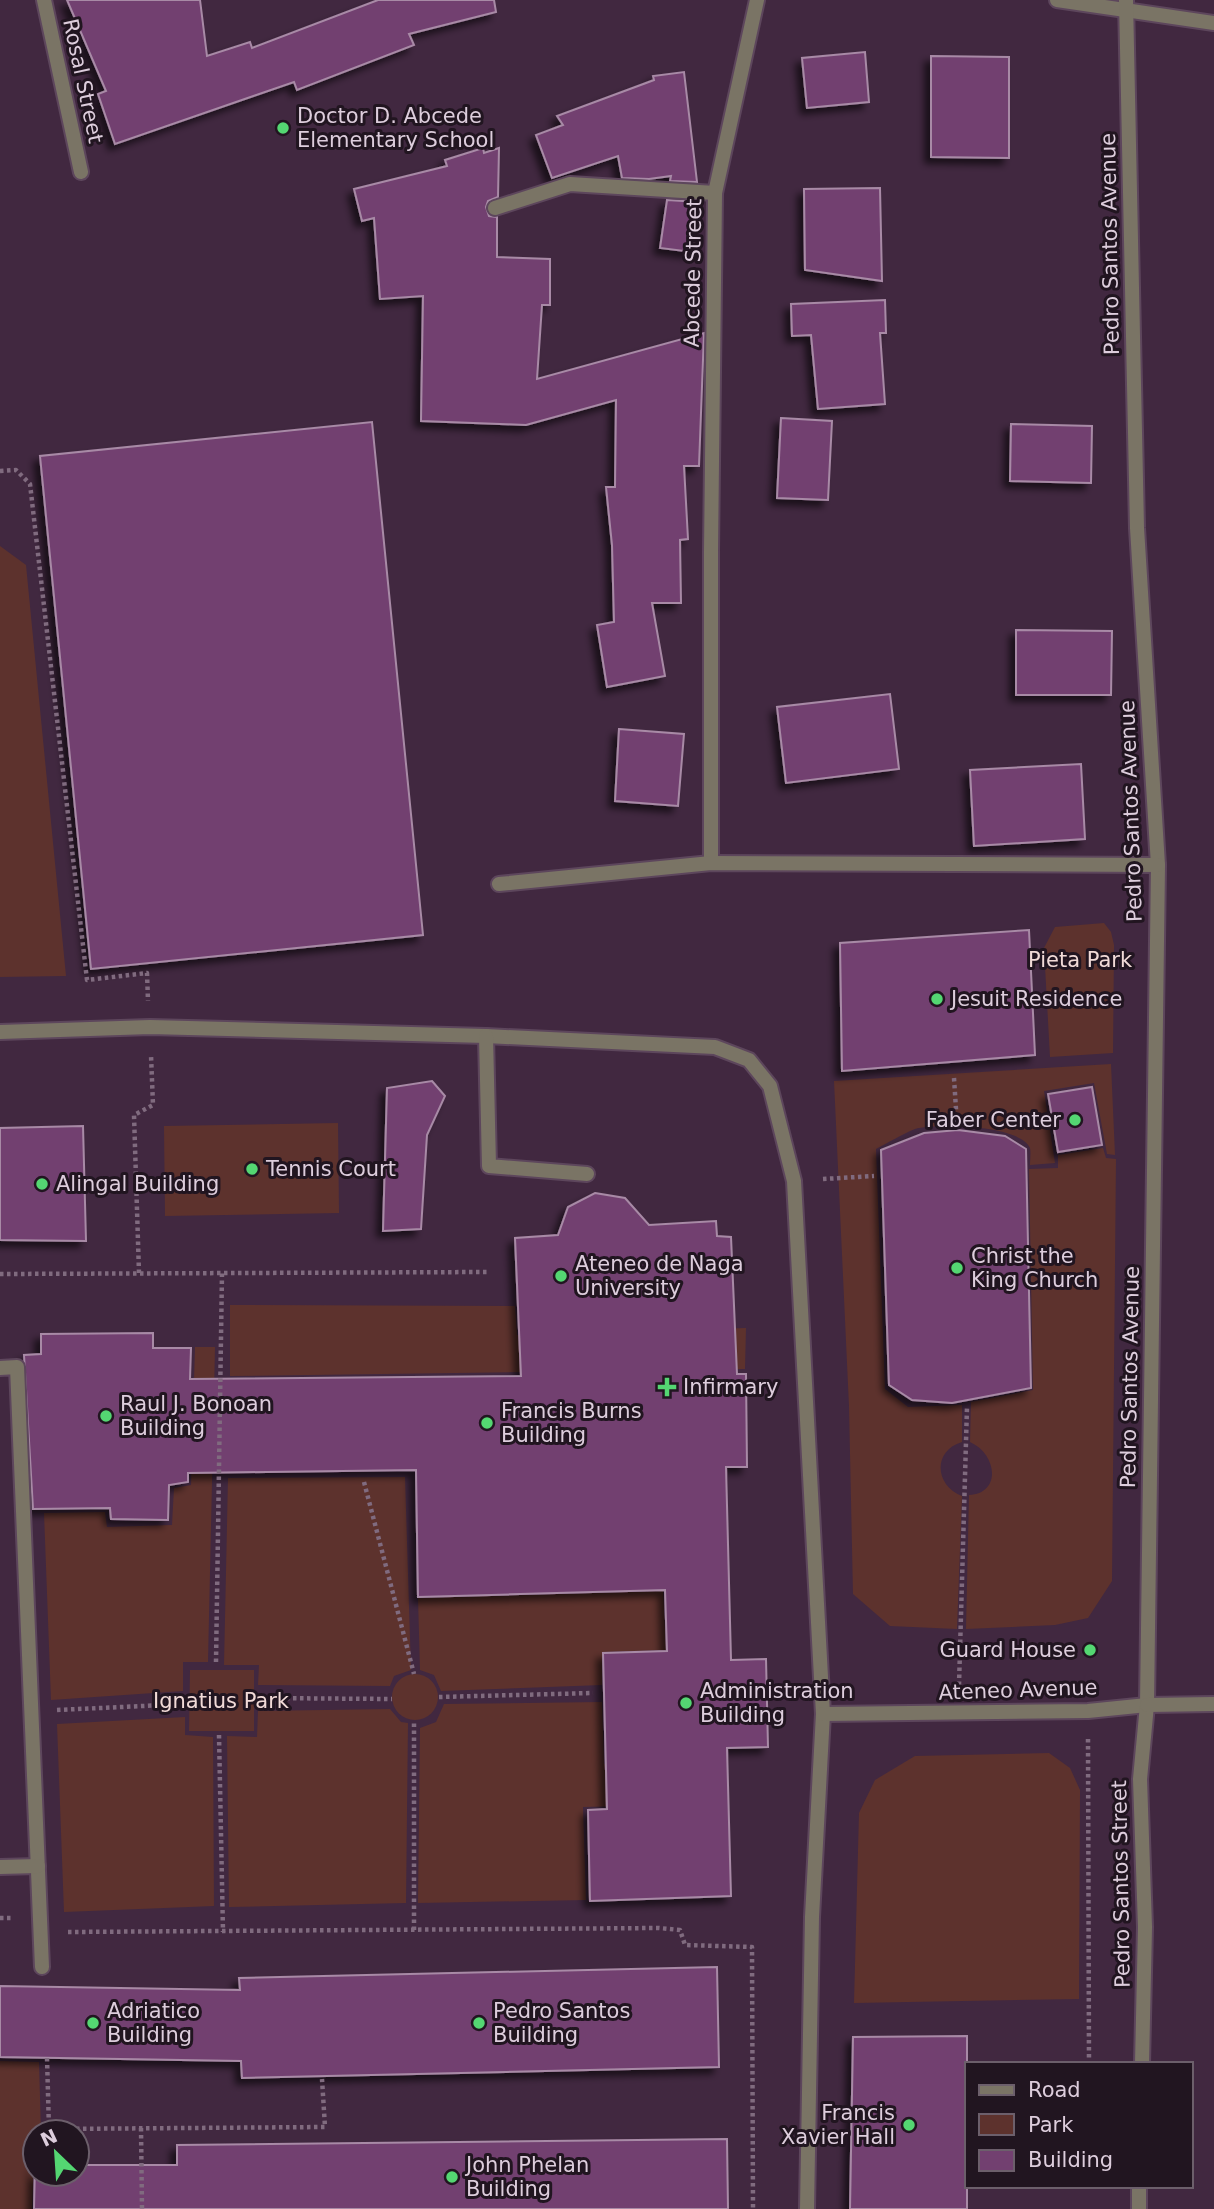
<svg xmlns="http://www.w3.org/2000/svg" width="1214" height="2209" viewBox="0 0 1214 2209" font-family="'DejaVu Sans',sans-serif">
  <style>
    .green { fill: #5d322d }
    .building { fill: #724070; stroke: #a88aa6; stroke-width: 2; filter: url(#shadow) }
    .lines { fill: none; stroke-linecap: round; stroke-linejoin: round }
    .service-casing { stroke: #5d465c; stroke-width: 18 }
    .minor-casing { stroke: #5d465c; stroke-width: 18 }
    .path { stroke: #806b7f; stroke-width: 4.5; stroke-dasharray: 3.5 3.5; stroke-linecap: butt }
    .service { stroke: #7a7465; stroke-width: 14 }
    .minor { stroke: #7a7465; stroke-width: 14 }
    .poi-dot { fill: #54d672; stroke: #211520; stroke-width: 2.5 }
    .labels { text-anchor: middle; stroke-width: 6; stroke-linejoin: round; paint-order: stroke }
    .street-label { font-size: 21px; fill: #ddcddc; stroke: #211520 }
    .poi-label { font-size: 21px; fill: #ddcddc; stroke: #211520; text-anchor: start }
    .park-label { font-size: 21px; fill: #f1dad7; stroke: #211520 }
  </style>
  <defs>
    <filter id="shadow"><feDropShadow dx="-6" dy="6" stdDeviation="3.5" flood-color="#0009"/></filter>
  </defs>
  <rect width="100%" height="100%" fill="#412840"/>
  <g class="green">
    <path d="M0,546L26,565L66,976L0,977Z"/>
    <path d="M1104,923L1111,932L1114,945L1113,1053L1050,1057L1044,948L1055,927Z"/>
    <path d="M1111,1064L1115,1155L1107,1154L1094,1083L1044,1091L1055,1163L1030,1165C1030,1160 1031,1152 1030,1148C1021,1125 935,1123 915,1129C902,1134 888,1143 876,1149L885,1389L908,1407L962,1405V1442C932,1451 935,1486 962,1496L957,1629L890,1626L853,1594L849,1406L834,1081Z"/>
    <path d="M338,1123L339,1213L165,1216L164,1126Z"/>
    <path d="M1103,1148L1106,1158L1116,1159L1112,1581L1088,1618L1055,1625L966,1629L969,1495C1002,1493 997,1454 970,1442L971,1402L1033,1390L1029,1169L1058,1168V1155Z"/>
    <path d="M230,1305L515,1306L517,1335L746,1328L745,1369L230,1376Z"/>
    <path d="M195,1347H215L208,1662H183V1691L51,1700L44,1513L105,1512L107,1527L172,1525L174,1488L191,1485Z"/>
    <path d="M405,1477L411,1670L394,1676L390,1686L258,1685L259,1665H224L228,1478Z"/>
    <path d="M663,1591L666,1650L602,1652V1685L441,1691L434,1675L420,1670L418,1598Z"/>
    <path d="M190,1670H254V1731H189Z"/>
    <circle cx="415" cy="1697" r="23"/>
    <path d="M602,1702L604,1764L669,1763V1805L583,1807L586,1900L418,1903L420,1728L436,1722L444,1704Z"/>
    <path d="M390,1709L401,1722L408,1723L406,1903L229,1907L227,1736L257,1737L258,1711Z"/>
    <path d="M185,1717V1735L213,1737L214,1906L64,1912L57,1724Z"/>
    <path d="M1049,1753L1070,1768L1080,1790L1079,1999L854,2003L859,1813L875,1780L915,1756Z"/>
    <path d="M0,2061L39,2062L41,2132H35L32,2209H0Z"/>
  </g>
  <g class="building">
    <path d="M67,0H200L207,56L250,42L252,48L378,0H494L496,12L409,34L414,45L297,90L294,82L115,144L98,94L106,91Z"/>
    <path d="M865,52L869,102L807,108L802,58Z"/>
    <path d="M931,56L1009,57V158L931,157Z"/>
    <path d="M684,72L697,182L670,181L671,176L649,179L622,178L618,156L552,178L536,135L563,125L557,116L654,80L653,76Z"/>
    <path d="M483,148L484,153L499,148L498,197L488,201L486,207L489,216L497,217V257L550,259V305H542L537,379L704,333L699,466H684L688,539L680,540L681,603H652L665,676L607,687L597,625L614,622L612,545L606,487H615L616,400L526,425L421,421L423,296L380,299L374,218L362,221L354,189L447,166L445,160Z"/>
    <path d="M880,188L882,281L805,270L804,189Z"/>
    <path d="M667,200L699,202L692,252L660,248Z"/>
    <path d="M885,300L886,333H880L885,404L818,409L811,335L792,336L791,304Z"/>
    <path d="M781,418L832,421L828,500L777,498Z"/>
    <path d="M372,422L423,935L91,969L40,456Z"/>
    <path d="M1011,424L1092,426L1091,483L1010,481Z"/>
    <path d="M1016,630L1112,631L1111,695H1016Z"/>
    <path d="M890,694L899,769L786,783L777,707Z"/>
    <path d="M619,729L684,734L678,806L615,801Z"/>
    <path d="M1081,764L1085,839L974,846L970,770Z"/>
    <path d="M1029,930L1035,1055L842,1071L840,943Z"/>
    <path d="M432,1081L445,1096L427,1135L421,1229L383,1231L387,1088Z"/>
    <path d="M1092,1087L1102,1145L1058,1152L1048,1094Z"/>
    <path d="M83,1126L86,1241L0,1240V1128Z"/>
    <path d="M958,1130L1005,1136L1026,1149L1031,1388L952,1403L912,1400L889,1385L881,1150L924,1133Z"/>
    <path d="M595,1193L625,1198L649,1225L716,1221L717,1236L731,1237L737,1374H746L747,1467H726L731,1660L766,1659L768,1747L727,1748L731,1896L590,1901L588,1810L607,1809L603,1653L667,1651L665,1590L418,1597L416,1470L188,1473V1482L169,1485L168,1520L111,1519L110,1508L33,1509L24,1355L41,1354V1334L153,1333V1348H191L190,1379L521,1376L515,1238L558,1235L568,1207Z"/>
    <path d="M717,1967L719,2067L242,2078L241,2061L0,2057V1986L240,1990L239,1978Z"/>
    <path d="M967,2036V2209H850L853,2037Z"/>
    <path d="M727,2139L728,2209H34L35,2164V2174H77V2165H177V2145Z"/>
  </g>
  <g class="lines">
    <defs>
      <g id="service">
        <path d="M0,1032L150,1027L486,1036L715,1047L749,1060L770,1086L794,1181L823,1714L812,1917L807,2209"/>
        <path d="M486,1036L489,1166L587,1174"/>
        <path d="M0,1368L17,1367L42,1967"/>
        <path d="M823,1714L1088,1711L1147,1705"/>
        <path d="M0,1867L38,1866"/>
      </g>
      <g id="minor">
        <path d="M44,0L81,172"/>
        <path d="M1057,0L1214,23"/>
        <path d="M1126,0L1137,528L1158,865L1147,1705L1140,1779L1145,1927L1142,2064"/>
        <path d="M495,208L570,184L715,193"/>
        <path d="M711,863V552L715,193L757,0"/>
        <path d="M499,884L711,863L1158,865"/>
        <path d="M1147,1705L1214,1704"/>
        <path d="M1139,2209V2186"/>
      </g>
    </defs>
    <use href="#service" class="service-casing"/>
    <use href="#minor" class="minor-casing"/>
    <g class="path">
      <path d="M0,471L16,470L30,484L87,980L147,973L148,1001"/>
      <path d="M954,1078L957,1125"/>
      <path d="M823,1179L874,1176"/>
      <path d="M139,1273L134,1115L153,1105L151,1055"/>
      <path d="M0,1274L487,1272"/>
      <path d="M364,1482L414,1674"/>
      <path d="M216,1662L222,1273"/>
      <path d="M959,1685L967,1407"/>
      <path d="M439,1697L593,1693"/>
      <path d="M258,1698L392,1699"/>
      <path d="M57,1710L186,1704"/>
      <path d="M219,1735L223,1932"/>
      <path d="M1088,1739L1089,2064"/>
      <path d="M0,1918H13"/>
      <path d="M414,1930V1721"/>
      <path d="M68,1932L659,1928L680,1930L685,1945L752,1947L753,2209"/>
      <path d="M47,2058L49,2129L325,2127L322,2079"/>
      <path d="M141,2128L142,2209"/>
    </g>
    <use href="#service" class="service"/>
    <use href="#minor" class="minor"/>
  </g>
  <g class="poi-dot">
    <circle cx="283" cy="128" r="7"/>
    <circle cx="937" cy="999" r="7"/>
    <circle cx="1075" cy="1120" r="7"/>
    <circle cx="252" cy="1169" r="7"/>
    <circle cx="42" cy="1184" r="7"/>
    <circle cx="957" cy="1268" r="7"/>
    <circle cx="561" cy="1276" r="7"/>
    <path d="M663.5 1376.5h7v7h7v7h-7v7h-7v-7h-7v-7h7z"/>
    <circle cx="106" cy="1416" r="7"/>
    <circle cx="487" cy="1423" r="7"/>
    <circle cx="1090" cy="1650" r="7"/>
    <circle cx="686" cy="1703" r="7"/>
    <circle cx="93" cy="2023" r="7"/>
    <circle cx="479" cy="2023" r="7"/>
    <circle cx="909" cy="2125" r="7"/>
    <circle cx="452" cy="2177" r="7"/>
  </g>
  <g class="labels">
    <g class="street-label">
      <text transform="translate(83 81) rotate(78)" y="7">Rosal Street</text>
      <text transform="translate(1110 244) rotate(-91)" y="7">Pedro Santos Avenue</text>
      <text transform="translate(693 273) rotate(-89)" y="7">Abcede Street</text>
      <text transform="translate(1131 811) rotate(-92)" y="7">Pedro Santos Avenue</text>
      <text transform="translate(1130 1377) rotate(-89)" y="7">Pedro Santos Avenue</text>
      <text transform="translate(1018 1690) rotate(-2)" y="7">Ateneo Avenue</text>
      <text transform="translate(1121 1884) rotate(-91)" y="7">Pedro Santos Street</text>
    </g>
    <g class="poi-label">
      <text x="297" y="123">Doctor D. Abcede<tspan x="297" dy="24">Elementary School</tspan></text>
      <text x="951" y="1006">Jesuit Residence</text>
      <text x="1061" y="1127" text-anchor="end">Faber Center</text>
      <text x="266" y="1176">Tennis Court</text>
      <text x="56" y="1191">Alingal Building</text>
      <text x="971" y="1263">Christ the<tspan x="971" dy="24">King Church</tspan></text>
      <text x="575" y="1271">Ateneo de Naga<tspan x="575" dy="24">University</tspan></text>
      <text x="683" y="1394">Infirmary</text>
      <text x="120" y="1411">Raul J. Bonoan<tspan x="120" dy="24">Building</tspan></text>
      <text x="501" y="1418">Francis Burns<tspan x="501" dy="24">Building</tspan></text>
      <text x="1076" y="1657" text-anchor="end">Guard House</text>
      <text x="700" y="1698">Administration<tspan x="700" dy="24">Building</tspan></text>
      <text x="107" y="2018">Adriatico<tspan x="107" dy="24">Building</tspan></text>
      <text x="493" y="2018">Pedro Santos<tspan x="493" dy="24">Building</tspan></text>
      <text x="895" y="2120" text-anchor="end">Francis<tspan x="895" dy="24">Xavier Hall</tspan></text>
      <text x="466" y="2172">John Phelan<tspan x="466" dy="24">Building</tspan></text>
    </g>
    <g class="park-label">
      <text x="1080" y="967">Pieta Park</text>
      <text x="221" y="1708">Ignatius Park</text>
    </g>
  </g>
  <rect x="965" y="2062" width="228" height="126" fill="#211520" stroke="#6c5f6b" stroke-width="2"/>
  <rect x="979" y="2085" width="35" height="10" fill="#7a7465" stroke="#6c5f6b" stroke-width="2"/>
  <text x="1028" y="2097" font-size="21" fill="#ddcddc">Road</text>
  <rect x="979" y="2114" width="35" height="21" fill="#5d322d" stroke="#6c5f6b" stroke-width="2"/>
  <text x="1028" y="2132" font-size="21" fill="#ddcddc">Park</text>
  <rect x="979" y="2150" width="35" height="21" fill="#724070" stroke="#6c5f6b" stroke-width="2"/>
  <text x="1028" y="2167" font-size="21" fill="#ddcddc">Building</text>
  <g transform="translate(56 2153) rotate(335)"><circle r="33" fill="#211520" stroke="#6c5f6b" stroke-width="2"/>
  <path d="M0-5L12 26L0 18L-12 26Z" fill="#54d672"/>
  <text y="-10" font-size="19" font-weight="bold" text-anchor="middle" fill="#ddcddc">N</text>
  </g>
</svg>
